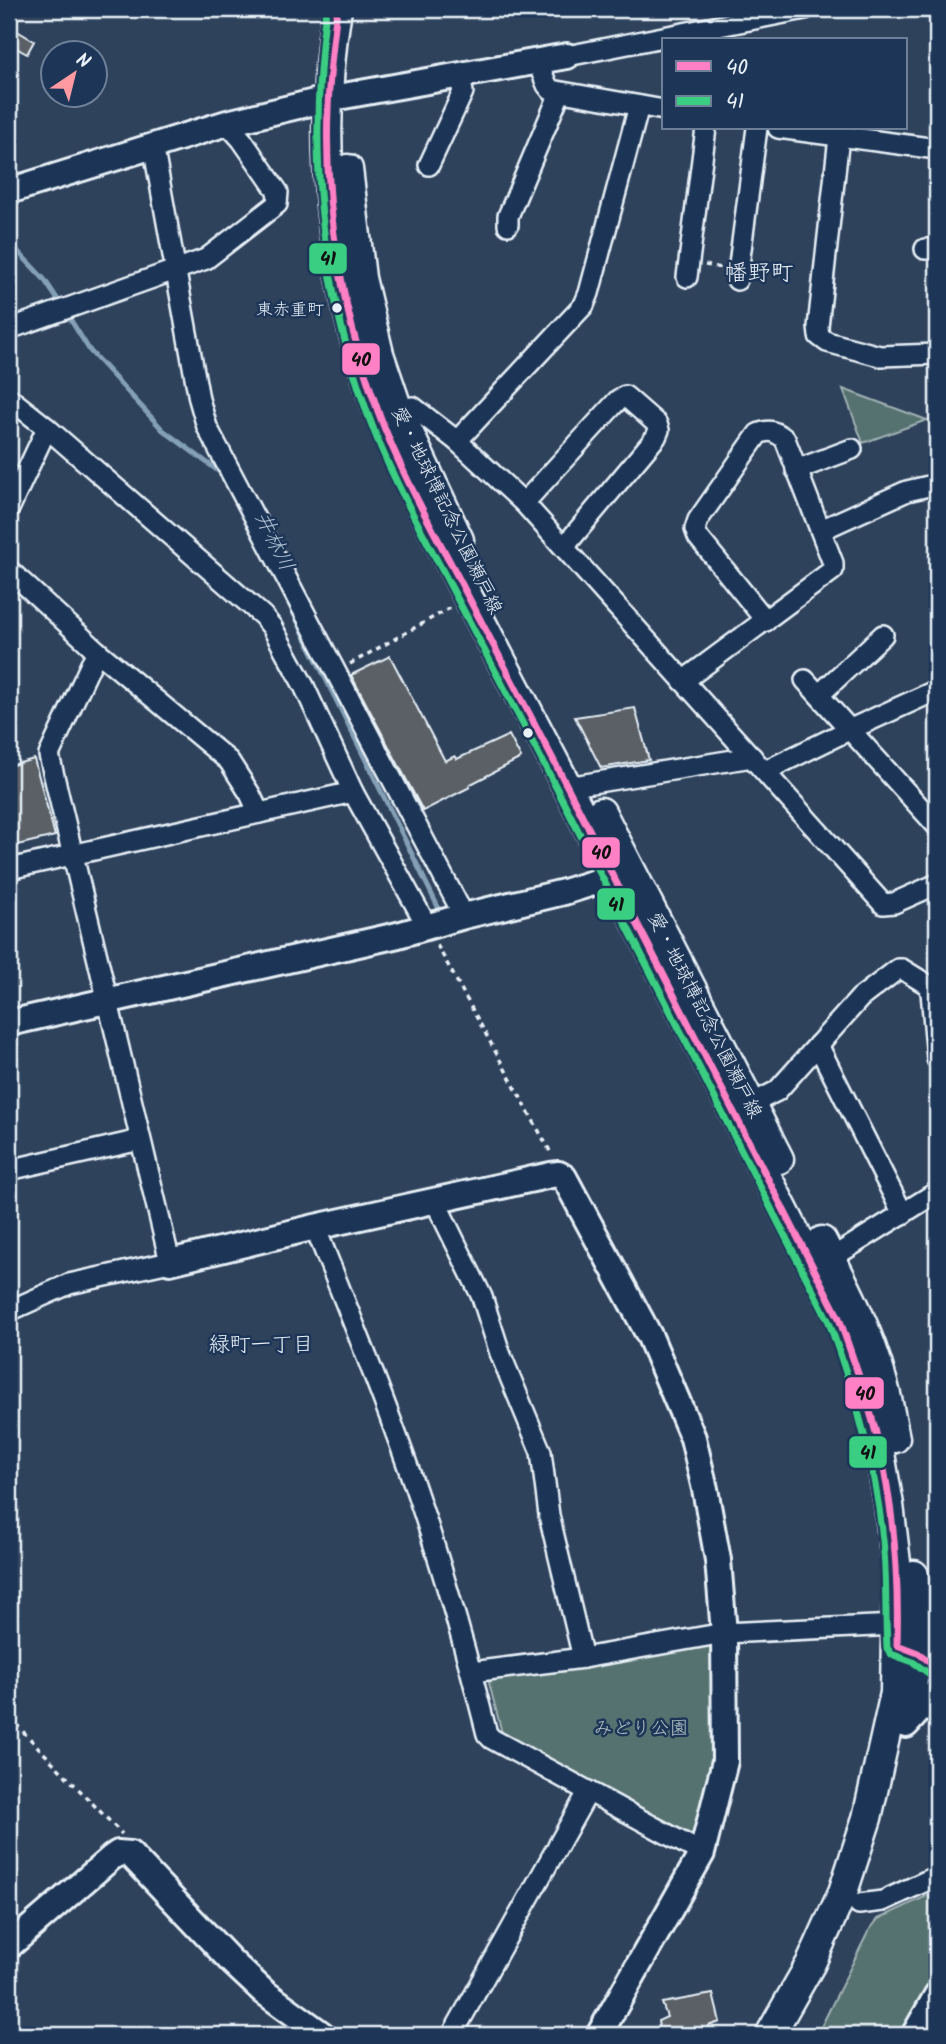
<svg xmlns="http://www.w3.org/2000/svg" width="946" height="2044" viewBox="0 0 946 2044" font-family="Kalam,'Klee One',sans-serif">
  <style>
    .green { fill: #577270; stroke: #a0b2b4; stroke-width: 2 }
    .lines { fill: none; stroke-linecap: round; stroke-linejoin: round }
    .stream { stroke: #84a0b6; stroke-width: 5 }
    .building { fill: #5a6066; stroke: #e8f1f8; stroke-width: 2 }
    .minor-casing { stroke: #e8f1f8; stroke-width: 24 }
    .tertiary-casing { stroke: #e8f1f8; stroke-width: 30 }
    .secondary-casing { stroke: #e8f1f8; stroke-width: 33 }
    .path { stroke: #e8f1f8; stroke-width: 3.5; stroke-dasharray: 5 5; stroke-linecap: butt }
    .minor { stroke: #1d3557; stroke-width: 19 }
    .tertiary { stroke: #1d3557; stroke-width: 24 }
    .secondary { stroke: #1d3557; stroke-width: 28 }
    .bus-1-casing { stroke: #1d3557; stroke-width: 12 }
    .bus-2-casing { stroke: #1d3557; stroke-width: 12 }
    .bus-1 { stroke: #ff80c5; stroke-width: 7 }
    .bus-2 { stroke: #3ace82; stroke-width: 7 }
    .bus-dot { fill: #e8f1f8; stroke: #1d3557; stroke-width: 2.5 }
    .labels { text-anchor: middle; stroke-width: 5; stroke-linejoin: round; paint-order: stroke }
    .bus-label { font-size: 17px; fill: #e8f1f8; stroke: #1d3557; text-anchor: end }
    .street-label { font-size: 19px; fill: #e8f1f8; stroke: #1d3557 }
    .park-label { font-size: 19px; fill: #b5c5c8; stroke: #1d3557 }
    .water-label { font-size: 21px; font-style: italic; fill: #aec2d2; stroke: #1d3557 }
    .neighbourhood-label { font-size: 21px; fill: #e8f1f8; stroke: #1d3557 }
    .quarter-label { font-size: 23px; fill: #e8f1f8; stroke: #1d3557 }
    .line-badge { stroke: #1d3557; stroke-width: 2.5 }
    .pale-badge-label { font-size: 19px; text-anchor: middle; font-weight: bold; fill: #111 }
  </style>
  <rect width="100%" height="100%" fill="#2f425c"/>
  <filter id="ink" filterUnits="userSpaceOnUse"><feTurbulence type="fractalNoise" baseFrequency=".0143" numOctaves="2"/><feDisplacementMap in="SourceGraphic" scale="14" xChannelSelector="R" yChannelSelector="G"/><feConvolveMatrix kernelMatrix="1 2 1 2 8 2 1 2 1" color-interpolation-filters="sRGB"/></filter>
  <g filter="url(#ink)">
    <g class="green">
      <path d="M843,389L927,420L863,443Z"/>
      <path d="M707,1644L712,1648L713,1758L696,1830L690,1834L502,1733L489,1683L492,1678Z"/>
      <path d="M937,1891V1974L929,1982L901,2035H817L868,1932L878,1919Z"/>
    </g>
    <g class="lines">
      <g class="stream">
        <path d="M9,242L44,279L62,306"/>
        <path d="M67,314L90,351L163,430L225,476"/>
        <path d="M284,594L439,909"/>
      </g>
    </g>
    <g class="building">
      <path d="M9,26L34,41L27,54L9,44Z"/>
      <path d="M390,656L445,761L455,756L457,759L509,735L521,758L469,785L470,787L423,811L351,675Z"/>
      <path d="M635,708L649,760L601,768L575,717Z"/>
      <path d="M34,759L55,836L9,847V766Z"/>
      <path d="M713,1994L720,2022L708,2026L711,2035H660L658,2021L667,2017L662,2003Z"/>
    </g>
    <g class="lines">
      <defs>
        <g id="minor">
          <path d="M567,56L805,9"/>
          <path d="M537,61L547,85L551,90L664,110"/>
          <path d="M778,128L937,149"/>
          <path d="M839,137L818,327L819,336L827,342L880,356L937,354"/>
          <path d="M153,145L199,399L207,427L464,916"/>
          <path d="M429,165L463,92L459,75"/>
          <path d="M508,225V216L560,93"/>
          <path d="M925,249H937"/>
          <path d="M687,277L706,128"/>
          <path d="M737,280L757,128"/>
          <path d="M9,329L206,259L277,204L278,192L242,140L227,123"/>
          <path d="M9,398L47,428L9,509"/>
          <path d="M387,411L413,407L457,441L524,503L883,904L894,903L937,884"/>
          <path d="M47,428L263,616L272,627L304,686L353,792"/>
          <path d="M457,441L584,305L589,293L639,106"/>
          <path d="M796,470L852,449"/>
          <path d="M524,503L618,400L625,396L657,424L659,430L656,437L564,547"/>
          <path d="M821,530L907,491L937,484"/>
          <path d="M9,570L97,651L49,755L170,1262L69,1284L9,1311"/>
          <path d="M97,651L229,761L250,794L259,813"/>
          <path d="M805,680L937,826"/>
          <path d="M683,681L833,570V563L785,439C775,431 769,429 758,434L698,520L695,529L698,537L766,621"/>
          <path d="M819,695L883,635"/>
          <path d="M765,771L851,729L937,690"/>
          <path d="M567,787L752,757"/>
          <path d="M9,869L353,792L427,926"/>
          <path d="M818,1045L903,1214"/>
          <path d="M751,1104L777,1091L860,998L898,969H902L928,985L931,992L937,1059"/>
          <path d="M9,1170L140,1140"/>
          <path d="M435,1201L482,1297L500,1353L541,1452L549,1515L583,1658"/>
          <path d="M315,1227C351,1317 388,1407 419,1499C445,1576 467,1655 487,1734L492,1739L702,1853"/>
          <path d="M822,1264L937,1192"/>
          <path d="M472,1672L583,1658L724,1633L897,1625"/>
          <path d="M859,1904L883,1901L937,1876"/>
          <path d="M452,2035L588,1792"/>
        </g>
        <g id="tertiary">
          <path d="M9,191L227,123L327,99L567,56"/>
          <path d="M9,1023L398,935L464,916L564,892L612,877L629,868"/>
          <path d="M170,1262L315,1227L551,1175L559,1174L564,1177L650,1337L693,1438L705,1489L718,1560L724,1633L725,1761L702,1853L599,2035"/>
          <path d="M901,1647L918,1653L937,1667"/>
          <path d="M906,1725L937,1691"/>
          <path d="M9,1946L111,1858L118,1853L130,1854L232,1962L264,1992L323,2035"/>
          <path d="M914,2035L937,1995"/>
        </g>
        <g id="secondary">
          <path d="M337,9C315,143 331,283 378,411C399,467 427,519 455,572C493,644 531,716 568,788C658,965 750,1141 839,1318L860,1377L878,1442L889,1505L897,1571L895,1693L867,1818L843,1892L811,1963L770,2035"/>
          <path d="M348,169L361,278L379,354L398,410L459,540"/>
          <path d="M601,812L779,1159"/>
          <path d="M822,1241C845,1285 869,1331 882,1380C888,1399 891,1419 895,1438"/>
          <path d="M909,1702L918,1653L919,1635L914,1575"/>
        </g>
      </defs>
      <use href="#minor" class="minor-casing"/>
      <use href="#tertiary" class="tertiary-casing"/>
      <use href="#secondary" class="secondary-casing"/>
      <g class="path">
        <path d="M705,265L722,268"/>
        <path d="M350,664L450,608"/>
        <path d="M437,945L551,1153"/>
        <path d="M9,1717L122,1834"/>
      </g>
      <use href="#minor" class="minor"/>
      <use href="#tertiary" class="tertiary"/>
      <use href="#secondary" class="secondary"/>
      <defs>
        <path id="bus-1" d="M337,9C333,42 329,75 328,109C324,211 343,315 378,411C399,469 430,524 459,579C495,649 532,718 568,788C659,965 750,1141 839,1318C853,1359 868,1399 878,1441C894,1508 899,1577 897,1645L918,1653L937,1667"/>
        <path id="bus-2" d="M326,9C308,152 319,276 367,412C388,471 419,526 448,581C485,651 522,721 558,791C649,968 740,1145 829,1322C855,1396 875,1462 883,1540C887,1576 885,1612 887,1648L891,1654L913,1662L931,1675"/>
      </defs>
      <use href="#bus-1" class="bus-1-casing"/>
      <use href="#bus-2" class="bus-2-casing"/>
      <use href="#bus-1" class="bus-1"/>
      <use href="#bus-2" class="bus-2"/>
    </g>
  </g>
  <g class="bus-dot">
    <circle cx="337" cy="308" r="6"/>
    <circle cx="528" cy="733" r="6"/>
  </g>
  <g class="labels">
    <g class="bus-label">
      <text x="324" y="315">東赤重町</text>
    </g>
    <g class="street-label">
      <text transform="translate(448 510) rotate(64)" y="7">愛・地球博記念公園瀬戸線</text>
      <text transform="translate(706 1015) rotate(63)" y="7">愛・地球博記念公園瀬戸線</text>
    </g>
    <g class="park-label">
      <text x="641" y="1734">みどり公園</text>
    </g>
    <g class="water-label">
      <text transform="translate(275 541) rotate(64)" y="7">井林川</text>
    </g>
    <g class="neighbourhood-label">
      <text x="261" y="1351">緑町一丁目</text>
    </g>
    <g class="quarter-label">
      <text x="759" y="280">幡野町</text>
    </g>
  </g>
  <g class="line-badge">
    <rect x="308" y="242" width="40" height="33" rx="7" fill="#3ace82"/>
    <rect x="341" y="342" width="40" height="34" rx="7" fill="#ff80c5"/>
    <rect x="581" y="836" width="40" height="33" rx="7" fill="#ff80c5"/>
    <rect x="596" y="887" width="40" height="34" rx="7" fill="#3ace82"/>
    <rect x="844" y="1376" width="41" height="34" rx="7" fill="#ff80c5"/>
    <rect x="848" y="1435" width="40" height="34" rx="7" fill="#3ace82"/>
  </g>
  <g class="pale-badge-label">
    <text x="328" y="265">41</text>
    <text x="361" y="366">40</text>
    <text x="601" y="859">40</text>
    <text x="616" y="911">41</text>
    <text x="865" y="1400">40</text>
    <text x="868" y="1459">41</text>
  </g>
  <rect width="946" height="2044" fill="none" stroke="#1d3557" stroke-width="35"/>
  <rect x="18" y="18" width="911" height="2009" fill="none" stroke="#e8f1f8" stroke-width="2.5" filter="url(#ink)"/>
  <rect x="662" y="38" width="245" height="91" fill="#1d3557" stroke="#6e8097" stroke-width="2"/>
  <rect x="676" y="61" width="35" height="10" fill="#ff80c5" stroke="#6e8097" stroke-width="2"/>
  <text x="726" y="74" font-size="21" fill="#e8f1f8">40</text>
  <rect x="676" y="96" width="35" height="10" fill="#3ace82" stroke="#6e8097" stroke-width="2"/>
  <text x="726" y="108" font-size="21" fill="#e8f1f8">41</text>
  <g transform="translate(74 74) rotate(35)"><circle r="33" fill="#1d3557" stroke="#6e8097" stroke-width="2"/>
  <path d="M0-5L12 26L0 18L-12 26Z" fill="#ff9aa2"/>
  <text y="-10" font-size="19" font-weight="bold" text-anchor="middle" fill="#e8f1f8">N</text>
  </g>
</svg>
